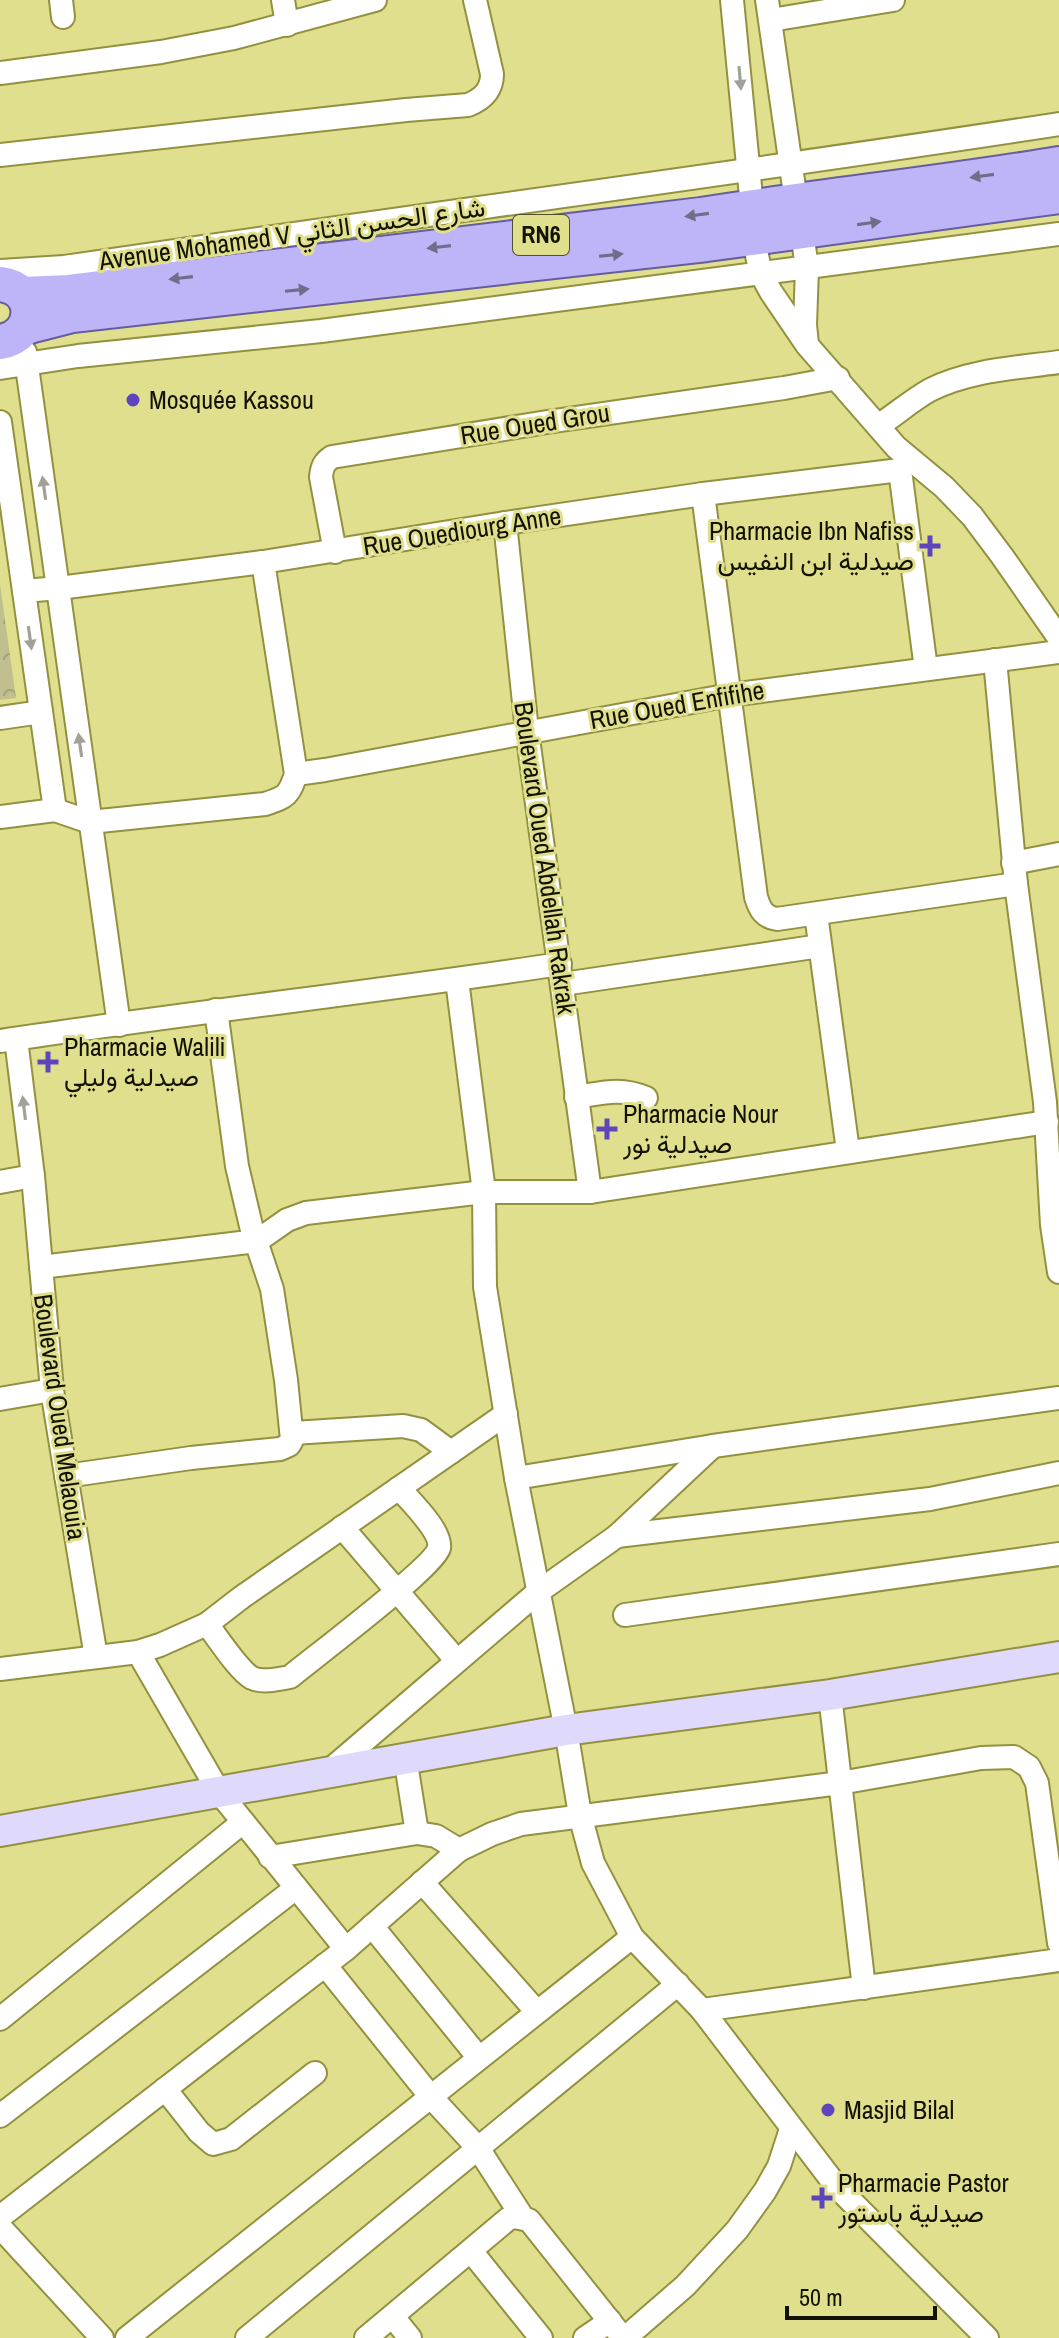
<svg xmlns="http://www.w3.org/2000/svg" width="1059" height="2338" viewBox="0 0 1059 2338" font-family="'Archivo Narrow',Vazirmatn,sans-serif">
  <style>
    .park { fill: url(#park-crowns) }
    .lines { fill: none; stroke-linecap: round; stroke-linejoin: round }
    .street-casing { stroke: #939140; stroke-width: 26 }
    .secondary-casing { stroke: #939140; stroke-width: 34 }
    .primary-casing { stroke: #665c9f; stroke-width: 38 }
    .street { stroke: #fff; stroke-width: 22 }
    .secondary { stroke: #dfdafc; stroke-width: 30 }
    .primary { stroke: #beb5f8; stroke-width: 34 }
    .oneway { fill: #a1a099 }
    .oneway2 { fill: #716c88 }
    .poi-dot { fill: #5e44bd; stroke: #e0df8d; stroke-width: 3 }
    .labels { text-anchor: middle; stroke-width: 6; stroke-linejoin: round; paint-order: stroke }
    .shield { fill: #e0df8d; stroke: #50502a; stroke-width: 2 }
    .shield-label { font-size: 24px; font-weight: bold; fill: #131200 }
    .street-label { font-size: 26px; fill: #131200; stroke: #e0df8d }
    .poi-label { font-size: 26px; fill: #131200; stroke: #e0df8d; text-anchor: start }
  </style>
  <defs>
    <pattern id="park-crowns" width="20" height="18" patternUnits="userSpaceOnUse" patternTransform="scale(2)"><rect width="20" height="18" fill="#c0bf8d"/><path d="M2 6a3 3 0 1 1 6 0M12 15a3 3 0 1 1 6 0" fill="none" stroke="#a4a378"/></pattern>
  </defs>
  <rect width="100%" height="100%" fill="#e0df8d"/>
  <path class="park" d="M0,584L16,698L0,700Z"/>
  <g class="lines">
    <defs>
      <g id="street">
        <path d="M61,0L63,17"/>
        <path d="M283,0L287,25"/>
        <path d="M732,0L752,207"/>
        <path d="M767,0L796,201"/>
        <path d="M771,20L893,0"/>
        <path d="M0,73L161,52L234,38L375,0"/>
        <path d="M0,155L406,110L468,105C483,99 492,90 492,74L475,0"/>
        <path d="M802,232L807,268L805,325L807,344"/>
        <path d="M753,237L761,274L771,292L807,345L896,447L944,487L972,516L1002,556L1059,638"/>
        <path d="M0,271L64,267C396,218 728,175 1059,124"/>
        <path d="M25,352L119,1025"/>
        <path d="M0,368L78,356L321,331L1059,234"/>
        <path d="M0,422L55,810"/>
        <path d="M878,426C895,415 912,400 930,390C969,370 1017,368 1059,362"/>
        <path d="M907,459L900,470L926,669"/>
        <path d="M703,494L756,897C760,910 764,917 777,919L1016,884"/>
        <path d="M505,523L527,731L590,1192"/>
        <path d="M335,552L321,477C322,467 324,462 332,457L547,422L784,388L838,378"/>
        <path d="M24,591L59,588L263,562L505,523L703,494L900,470"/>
        <path d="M995,660L1016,884L1045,1102L1052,1225L1059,1272"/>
        <path d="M0,718L41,712"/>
        <path d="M296,774L325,770L730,695L1059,652"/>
        <path d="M0,817L55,810L90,822L265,804C287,797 289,795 296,774L263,562"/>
        <path d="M1013,863L1059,854"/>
        <path d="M816,914L848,1151"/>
        <path d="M457,980L484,1192L485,1287L516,1478L566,1730L580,1815L593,1863L632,1937L702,2010L837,2187L987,2338"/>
        <path d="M563,984L820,946"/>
        <path d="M16,1039L33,1176L52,1390L96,1657"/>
        <path d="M0,1041C186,1013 374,992 560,964"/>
        <path d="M576,1097C603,1093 620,1087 646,1098"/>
        <path d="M0,1182L33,1176"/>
        <path d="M41,1267L257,1241L287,1220L306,1213L484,1192H590L1047,1122"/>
        <path d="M0,1399L52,1390"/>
        <path d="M293,1433L403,1426L421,1430L451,1452"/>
        <path d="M66,1476L191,1458L280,1449L289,1445L292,1440L286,1380L272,1289L251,1226L237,1166L216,1010"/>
        <path d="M516,1478L713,1446L1059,1398"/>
        <path d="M342,1527L457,1661"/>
        <path d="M617,1536L930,1499L1059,1473"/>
        <path d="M625,1615L1059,1554"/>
        <path d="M207,1624C217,1637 239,1671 252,1678C263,1683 279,1679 290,1677C313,1658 434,1567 439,1548C442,1531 409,1500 399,1488"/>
        <path d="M138,1652L219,1792L346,1949"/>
        <path d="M0,1669L138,1652L160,1645L207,1624L242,1597L506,1414"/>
        <path d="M830,1695L864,1988"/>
        <path d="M405,1757L417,1833"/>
        <path d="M330,1770L538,1592L617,1536L713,1446"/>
        <path d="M270,1857L417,1833L436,1836L459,1850"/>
        <path d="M422,1882L537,2012"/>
        <path d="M372,1926L479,2058"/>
        <path d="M325,1965L431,2097L478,2148L523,2218"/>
        <path d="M702,2010L1059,1960"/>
        <path d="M0,2019L243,1822"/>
        <path d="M165,2089L199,2132L213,2144L231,2139L315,2073"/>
        <path d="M0,2116L296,1888"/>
        <path d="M0,2217L346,1949L459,1850L492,1834L521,1824L840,1783L981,1758L1014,1757L1029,1767L1037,1783L1059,1943"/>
        <path d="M0,2227L102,2338"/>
        <path d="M471,2251L541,2338"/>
        <path d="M393,2317L410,2338"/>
        <path d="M127,2338L632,1937"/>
        <path d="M247,2338L678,1984"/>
        <path d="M366,2338L508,2219L514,2217L529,2220L623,2338"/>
        <path d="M585,2338L610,2321"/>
        <path d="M625,2338L685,2286L737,2230L765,2191L779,2166L791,2129"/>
      </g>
      <path id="secondary" d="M0,1831L566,1730L830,1695L1059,1657"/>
      <g id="primary">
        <path d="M0,284C38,288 38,336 0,342"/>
        <path d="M22,294L69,292L701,215C820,196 940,184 1059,164"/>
        <path d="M25,327L72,315L707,244L1059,196"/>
      </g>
    </defs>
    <use href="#street" class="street-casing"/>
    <use href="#secondary" class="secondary-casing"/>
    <use href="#primary" class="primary-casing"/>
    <use href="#street" class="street"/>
    <use href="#secondary" class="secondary"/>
    <use href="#primary" class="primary"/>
  </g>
  <defs><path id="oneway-solid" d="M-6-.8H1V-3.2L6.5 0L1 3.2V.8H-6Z" transform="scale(2)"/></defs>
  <g class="oneway">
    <use href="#oneway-solid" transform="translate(740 78) rotate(85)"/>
    <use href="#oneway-solid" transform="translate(44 488) rotate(-98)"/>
    <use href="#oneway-solid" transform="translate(30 638) rotate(82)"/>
    <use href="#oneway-solid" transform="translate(80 745) rotate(-98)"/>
    <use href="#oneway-solid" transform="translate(24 1108) rotate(-97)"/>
  </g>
  <g class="oneway2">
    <use href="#oneway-solid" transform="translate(982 176) rotate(172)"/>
    <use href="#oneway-solid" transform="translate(697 215) rotate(172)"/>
    <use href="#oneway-solid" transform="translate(869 223) rotate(-8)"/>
    <use href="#oneway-solid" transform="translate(439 247) rotate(173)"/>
    <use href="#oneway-solid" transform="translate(611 255) rotate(-6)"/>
    <use href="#oneway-solid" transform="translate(181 278) rotate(173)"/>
    <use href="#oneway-solid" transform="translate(297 290) rotate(-6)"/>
  </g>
  <g class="poi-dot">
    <circle cx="133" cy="400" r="8"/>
    <path d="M926 534h8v8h8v8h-8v8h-8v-8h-8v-8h8z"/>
    <path d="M44 1050h8v8h8v8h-8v8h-8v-8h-8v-8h8z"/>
    <path d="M603 1117h8v8h8v8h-8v8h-8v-8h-8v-8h8z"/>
    <circle cx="828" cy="2110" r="8"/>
    <path d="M818 2186h8v8h8v8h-8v8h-8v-8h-8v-8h8z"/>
  </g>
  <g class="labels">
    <rect class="shield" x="513" y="215" width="56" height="40" rx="6"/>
    <g class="shield-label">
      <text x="541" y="243">RN6</text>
    </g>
    <g class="street-label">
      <text transform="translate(292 234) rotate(-8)" y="9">Avenue Mohamed V شارع الحسن الثاني</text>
      <text transform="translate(535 424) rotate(-9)" y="9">Rue Oued Grou</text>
      <text transform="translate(462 531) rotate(-9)" y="9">Rue Ouediourg Anne</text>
      <text transform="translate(677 705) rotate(-10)" y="9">Rue Oued Enfifihe</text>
      <text transform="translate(545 858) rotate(82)" y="9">Boulevard Oued Abdellah Rakrak</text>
      <text transform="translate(60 1417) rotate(82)" y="9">Boulevard Oued Melaouia</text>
    </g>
    <g class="poi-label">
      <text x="149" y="409">Mosquée Kassou</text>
      <text x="914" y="540" text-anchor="end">Pharmacie Ibn Nafiss<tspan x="914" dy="30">صيدلية ابن النفيس</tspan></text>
      <text x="64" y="1056">Pharmacie Walili<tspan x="64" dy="30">صيدلية وليلي</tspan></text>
      <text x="623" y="1123">Pharmacie Nour<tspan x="623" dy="30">صيدلية نور</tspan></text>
      <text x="844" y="2119">Masjid Bilal</text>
      <text x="838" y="2192">Pharmacie Pastor<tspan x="838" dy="30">صيدلية باستور</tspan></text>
    </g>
  </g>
  <path d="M787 2306v12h148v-12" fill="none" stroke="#131200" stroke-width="4"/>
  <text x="799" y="2306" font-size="24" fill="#131200" stroke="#e0df8d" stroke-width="6" paint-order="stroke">50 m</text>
</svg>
